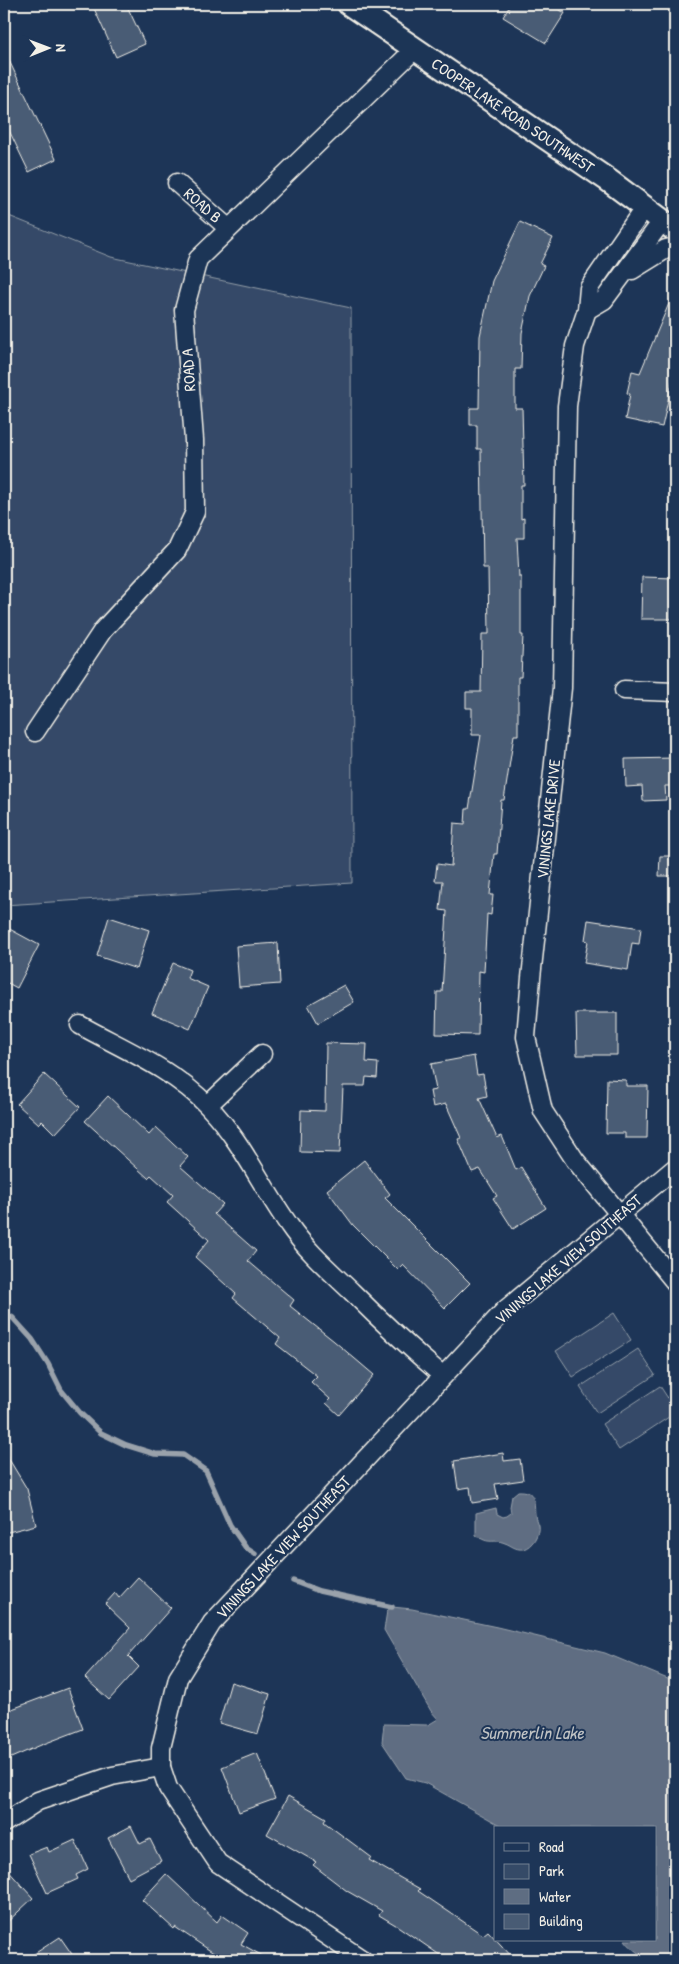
<svg xmlns="http://www.w3.org/2000/svg" width="679" height="1964" viewBox="0 0 679 1964" font-family="'Patrick Hand',sans-serif">
  <style>
    .green { fill: #354a67; stroke: #949ea8 }
    .water { fill: #5e6d82; stroke: #9aa2ab }
    .lines { fill: none; stroke-linecap: round; stroke-linejoin: round }
    .stream { stroke: #9aa2ab; stroke-width: 5.5 }
    .building { fill: #485b74; stroke: #f4f1e8 }
    .minor-casing { stroke: #f4f1e8; stroke-width: 21 }
    .tertiary-casing { stroke: #f4f1e8; stroke-width: 26 }
    .minor { stroke: #1d3557; stroke-width: 18 }
    .tertiary { stroke: #1d3557; stroke-width: 22 }
    .labels { text-anchor: middle; stroke-width: 4; stroke-linejoin: round; paint-order: stroke }
    .street-label { font-size: 16px; fill: #f4f1e8; stroke: #1d3557 }
    .water-label { font-size: 18px; font-style: italic; fill: #c0c3c4; stroke: #1d3557 }
  </style>
  <rect width="100%" height="100%" fill="#1d3557"/>
  <filter id="ink" filterUnits="userSpaceOnUse"><feTurbulence type="fractalNoise" baseFrequency=".02" numOctaves="2"/><feDisplacementMap in="SourceGraphic" scale="10" xChannelSelector="R" yChannelSelector="G"/><feConvolveMatrix kernelMatrix="1 2 1 2 8 2 1 2 1" color-interpolation-filters="sRGB"/></filter>
  <g filter="url(#ink)">
    <g class="green">
      <path d="M4,214L111,257L351,308L352,883L4,905Z"/>
      <path d="M614,1313L631,1340L573,1377L556,1351Z"/>
      <path d="M638,1349L655,1375L597,1413L580,1387Z"/>
      <path d="M660,1386L675,1409V1413L619,1450L602,1424Z"/>
    </g>
    <g class="water">
      <path d="M518,1491C536,1490 534,1501 535,1514C535,1518 537,1522 538,1525C540,1534 532,1547 523,1549C515,1550 511,1545 505,1543C493,1538 490,1546 476,1535V1513L496,1508L497,1514L503,1517L507,1516L511,1513L510,1507L512,1496Z"/>
      <path d="M392,1607L412,1609L497,1627L605,1653L675,1682V1960C651,1959 641,1960 625,1940H655V1828H505L425,1783L406,1778L382,1742L384,1724L428,1725L438,1719L431,1711L384,1630L387,1611Z"/>
    </g>
    <g class="lines">
      <g class="stream">
        <path d="M4,1313L13,1318L32,1339L48,1364L61,1390L80,1413L101,1433L126,1445L155,1454L183,1455L206,1471L230,1525L246,1548L255,1554"/>
        <path d="M293,1581L319,1591L392,1607"/>
      </g>
    </g>
    <g class="building">
      <path d="M92,4H126L145,44L116,57Z"/>
      <path d="M511,4H550L565,13L546,43L503,17Z"/>
      <path d="M4,50L56,159L29,172L4,120Z"/>
      <path d="M520,222L553,238L540,264L544,266L530,296L522,333L521,369H515V408H522L524,485H521V519L524,518V538H517L519,577H521V635H523L521,677H518V735H514L504,800H501L497,854H494L490,895H493L491,915L487,914L484,972L479,971L478,1035L436,1034L437,992H442L447,911L440,910L443,881H435L437,864L451,866L454,823L465,824L466,809H469L481,735H472V708H466V692H481L482,634H489L488,568H483L481,449H477V425H470V408H479L480,336L492,281Z"/>
      <path d="M675,289V369L662,427L625,419L630,394L627,393L632,371L640,373Z"/>
      <path d="M642,577L675,578V599H672V619H641Z"/>
      <path d="M675,758V786H665L666,800L643,801L642,786L626,787L625,759Z"/>
      <path d="M660,856H675V876H659Z"/>
      <path d="M109,917L149,930L137,969L97,956Z"/>
      <path d="M588,920L641,928L639,944L632,943L628,970L584,963L588,941L585,940Z"/>
      <path d="M4,926L39,945L17,988L4,981Z"/>
      <path d="M278,943L280,984L239,987L236,946Z"/>
      <path d="M173,963L190,970L187,978L208,987L190,1029L152,1013Z"/>
      <path d="M344,985L354,1002L318,1023L308,1005Z"/>
      <path d="M576,1013H617V1055H577Z"/>
      <path d="M326,1043L367,1044L366,1062L378,1063L377,1078L366,1077L365,1086H343L340,1153L300,1152L301,1110L325,1111Z"/>
      <path d="M474,1056L477,1075L483,1074L487,1096L479,1098L497,1138L502,1136L516,1170L521,1167L546,1208L513,1229L493,1198L497,1196L480,1169L472,1172L458,1139L461,1138L446,1104L433,1107L430,1091L436,1090L431,1064Z"/>
      <path d="M44,1074L80,1107L55,1134L42,1121L39,1124L17,1104Z"/>
      <path d="M607,1079L626,1080V1086H648L647,1138H625V1133H606Z"/>
      <path d="M108,1096L149,1135L156,1127L188,1157L180,1166L223,1204L214,1214L256,1251L248,1261L294,1300L290,1306L334,1341L374,1375L339,1415L326,1403L330,1399L311,1382L317,1376L276,1344L280,1338L233,1298L236,1294L195,1257L209,1240L167,1202L173,1195L151,1175L148,1178L85,1121Z"/>
      <path d="M364,1160L390,1194L385,1198L470,1283L445,1308L403,1265L398,1270L353,1225L327,1190Z"/>
      <path d="M4,1451L27,1489L36,1525L4,1533Z"/>
      <path d="M503,1453L504,1461L520,1459L523,1480L495,1484L498,1499L472,1503L470,1487L458,1489L454,1461Z"/>
      <path d="M138,1577L171,1608L128,1656L139,1667L109,1700L85,1678L130,1628L105,1604L115,1593L119,1598Z"/>
      <path d="M231,1682L270,1694L258,1734L219,1723Z"/>
      <path d="M68,1688L83,1729L41,1745L4,1761V1712Z"/>
      <path d="M257,1753L275,1799L239,1812L222,1767Z"/>
      <path d="M288,1796L326,1818L324,1822L371,1857L369,1860L420,1889L418,1891L483,1935L488,1931L515,1960H447L399,1927L379,1915L382,1911L347,1891L313,1865L316,1862L267,1834Z"/>
      <path d="M131,1826L140,1844L150,1839L161,1861L129,1878L108,1838Z"/>
      <path d="M75,1840L88,1869L76,1875L78,1879L47,1893L29,1854L47,1847L49,1852Z"/>
      <path d="M4,1866L33,1898L4,1925Z"/>
      <path d="M166,1874L217,1922L222,1915L248,1933L241,1944L270,1960H224L175,1927L174,1929L142,1900Z"/>
      <path d="M60,1937L76,1960H25Z"/>
    </g>
    <g class="lines">
      <defs>
        <g id="minor">
          <path d="M177,183L228,228"/>
          <path d="M645,207L589,288L587,310L575,346L567,406L562,688L531,978L526,1037L543,1111L575,1160L675,1282"/>
          <path d="M632,270L666,249L675,247"/>
          <path d="M587,310L604,300L663,220"/>
          <path d="M624,690L675,692"/>
          <path d="M35,732L103,630L177,550L195,512L194,440L184,310L198,259L415,49"/>
          <path d="M80,1025C123,1049 173,1069 208,1106C242,1141 261,1186 289,1225C306,1250 329,1270 351,1291C381,1321 411,1349 443,1376"/>
          <path d="M208,1105L262,1054"/>
          <path d="M4,1823L38,1801L112,1776L161,1767"/>
          <path d="M363,1960L218,1863L168,1788L161,1767V1748L178,1678L212,1623L505,1310L675,1168"/>
        </g>
        <path id="tertiary" d="M349,4L608,180L675,230"/>
      </defs>
      <use href="#minor" class="minor-casing"/>
      <use href="#tertiary" class="tertiary-casing"/>
      <use href="#minor" class="minor"/>
      <use href="#tertiary" class="tertiary"/>
    </g>
  </g>
  <g class="labels">
    <g class="street-label">
      <text transform="translate(513 115) rotate(34)" y="6">COOPER LAKE ROAD SOUTHWEST</text>
      <text transform="translate(203 205) rotate(41)" y="6">ROAD B</text>
      <text transform="translate(188 370) rotate(-94)" y="6">ROAD A</text>
      <text transform="translate(548 819) rotate(-84)" y="6">VININGS LAKE DRIVE</text>
      <text transform="translate(568 1259) rotate(-41)" y="6">VININGS LAKE VIEW SOUTHEAST</text>
      <text transform="translate(283 1547) rotate(-47)" y="6">VININGS LAKE VIEW SOUTHEAST</text>
    </g>
    <g class="water-label">
      <text x="532" y="1739">Summerlin Lake</text>
    </g>
  </g>
  <rect width="679" height="1964" fill="none" stroke="#1d3557" stroke-width="20"/>
  <rect x="10" y="10" width="659" height="1944" fill="none" stroke="#f4f1e8" stroke-width="2" filter="url(#ink)"/>
  <rect x="494" y="1826" width="162" height="115" fill="#1d3557" stroke="#738091"/>
  <rect x="504" y="1843" width="25" height="8" fill="#1d3557" stroke="#738091"/>
  <text x="539" y="1852" font-size="15" fill="#f4f1e8">Road</text>
  <rect x="504" y="1864" width="25" height="15" fill="#354a67" stroke="#738091"/>
  <text x="539" y="1876" font-size="15" fill="#f4f1e8">Park</text>
  <rect x="504" y="1889" width="25" height="15" fill="#5e6d82" stroke="#738091"/>
  <text x="539" y="1902" font-size="15" fill="#f4f1e8">Water</text>
  <rect x="504" y="1914" width="25" height="15" fill="#485b74" stroke="#738091"/>
  <text x="539" y="1926" font-size="15" fill="#f4f1e8">Building</text>
  <g transform="translate(48 48) rotate(89)" stroke="#1d3557" stroke-width="4" paint-order="stroke">
  <path d="M0-4L9 19L0 12L-9 19Z" fill="#f4f1e8"/>
  <text y="-8" font-size="14" font-weight="bold" text-anchor="middle" fill="#f4f1e8">N</text>
  </g>
</svg>
